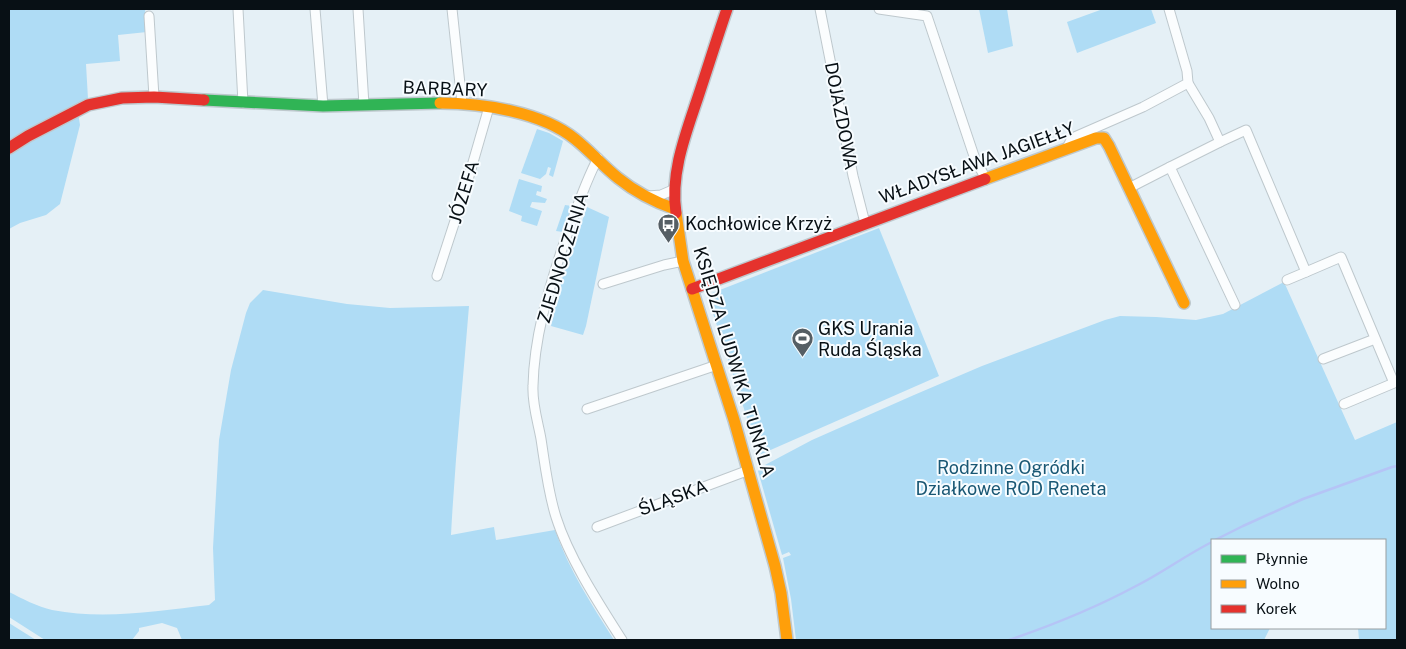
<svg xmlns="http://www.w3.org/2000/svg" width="1406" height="649" viewBox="0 0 1406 649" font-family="'Public Sans',sans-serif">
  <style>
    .green { fill: #afdcf5 }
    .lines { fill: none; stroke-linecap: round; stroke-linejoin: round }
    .stream { stroke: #b5c4f6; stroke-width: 2.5 }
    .street-casing { stroke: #bec8cd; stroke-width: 11 }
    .fast-casing { stroke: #bec8cd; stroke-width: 14 }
    .slow-casing { stroke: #bec8cd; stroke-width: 14 }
    .jam-casing { stroke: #bec8cd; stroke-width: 14 }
    .street { stroke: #fbfdfe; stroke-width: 9 }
    .fast { stroke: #30b455; stroke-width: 11 }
    .slow { stroke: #ff9f0a; stroke-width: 11 }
    .jam { stroke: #e5322d; stroke-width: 11 }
    .labels { text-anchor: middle; stroke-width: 4; stroke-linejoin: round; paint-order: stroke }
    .street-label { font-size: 18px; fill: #081015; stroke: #f7fcff }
    .poi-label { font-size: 18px; fill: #081015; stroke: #f7fcff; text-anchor: start }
    .park-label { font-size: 18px; fill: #195774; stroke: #f7fcff }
  </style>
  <rect width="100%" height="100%" fill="#e5f0f6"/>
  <g class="green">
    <path d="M9,9H145L147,32L118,35L120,61L86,64L88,99L77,106L80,125L60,204L46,215L20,223L9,229Z"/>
    <path d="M979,9H1007L1013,46L988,53Z"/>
    <path d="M1103,9H1151L1156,23L1077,53L1067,22Z"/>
    <path d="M537,129L549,133L563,141L553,177L549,175L551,168L548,167L546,174L540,179L521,173Z"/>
    <path d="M519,179L542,186L541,192L537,191L536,195L547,199L545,203L532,202L530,207L542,211L537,226L521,221L522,216L509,211Z"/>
    <path d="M565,205L572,206L563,232L556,231Z"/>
    <path d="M587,207L609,217L586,326L583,335L551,326L562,279Z"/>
    <path d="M879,228L939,376L759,455L707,295Z"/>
    <path d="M1284,282L1355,440L1397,422V640H1359L1358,628H1385V540H1212V628H1270L1264,640H796L791,599L783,558L791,555L789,552L782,555L758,471L763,466L812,440L914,395L982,366L1105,320L1120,316L1156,317L1196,320L1223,314Z"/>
    <path d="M263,290L347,304L390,308L469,306C463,382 455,458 451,535L494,527L496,540L555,530C569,570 592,605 614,640H182L177,628L162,623L139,628V631L132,640H45L9,617V592C21,598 38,607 52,610C104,620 157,611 209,605L215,600L213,548L219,440L231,370L246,313L250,303Z"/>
    <path d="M9,623L36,640H9Z"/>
  </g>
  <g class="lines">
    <g class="stream">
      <path d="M1215,540L1243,526L1303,499L1392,467L1397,466"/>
      <path d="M1009,640C1053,625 1095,608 1136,586C1162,573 1186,555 1212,542"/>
    </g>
    <defs>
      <g id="street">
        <path d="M238,9L243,103"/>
        <path d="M315,9L323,106"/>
        <path d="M358,9L364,105"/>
        <path d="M452,9L462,103"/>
        <path d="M820,9L853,176L865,223"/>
        <path d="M879,9L927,16L975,159L986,179"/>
        <path d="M149,16L154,97"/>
        <path d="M1188,83L1209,118L1220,142L1246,130L1306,272L1341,257L1394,383L1344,404"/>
        <path d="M1220,142L1170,167L1235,305"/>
        <path d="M1067,148L1072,138L1143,107L1188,83L1187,71L1169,9"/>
        <path d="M598,158C583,186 574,217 563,246C548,291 534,338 533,386C532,404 538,422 541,439C545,465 548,492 556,517C569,558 599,604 622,640"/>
        <path d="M1129,188L1170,167"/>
        <path d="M648,196L661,195L675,189"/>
        <path d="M437,276L465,190L489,107"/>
        <path d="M1287,280L1306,272"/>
        <path d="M603,284L664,265L683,261"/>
        <path d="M1323,359L1375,339"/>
        <path d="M587,409L717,365"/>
        <path d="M597,527L749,470"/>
      </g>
      <path id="fast" d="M204,100L323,106L440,103"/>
      <g id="slow">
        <path d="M440,103C482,103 542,112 575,139C590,151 603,166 618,178C634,191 655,202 675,209"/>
        <path d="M985,179L1096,138H1104L1109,146L1184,303"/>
        <path d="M676,213L683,261L734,420L775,566L781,593L787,640"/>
      </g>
      <g id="jam">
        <path d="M9,148L28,136L88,105L122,98L154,97L204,100"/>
        <path d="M676,213C670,173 686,133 698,97C708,67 717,38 727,9"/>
        <path d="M692,289L985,179"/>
      </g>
    </defs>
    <use href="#street" class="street-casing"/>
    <use href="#fast" class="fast-casing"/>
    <use href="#slow" class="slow-casing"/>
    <use href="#jam" class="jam-casing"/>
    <use href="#street" class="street"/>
    <use href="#fast" class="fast"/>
    <use href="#slow" class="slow"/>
    <use href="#jam" class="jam"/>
  </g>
  <defs>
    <symbol id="bus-pin" viewBox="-11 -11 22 30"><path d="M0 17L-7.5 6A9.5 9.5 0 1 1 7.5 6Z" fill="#555e64" stroke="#f7fcff"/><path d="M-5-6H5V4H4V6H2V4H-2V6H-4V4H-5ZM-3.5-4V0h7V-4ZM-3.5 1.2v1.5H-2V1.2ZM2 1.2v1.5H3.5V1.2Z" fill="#fff"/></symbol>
    <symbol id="stadium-pin" viewBox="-11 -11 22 30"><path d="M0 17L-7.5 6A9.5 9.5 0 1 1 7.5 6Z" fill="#555e64" stroke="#f7fcff"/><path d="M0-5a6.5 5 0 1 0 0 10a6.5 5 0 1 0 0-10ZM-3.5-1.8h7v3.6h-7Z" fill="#fff"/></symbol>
  </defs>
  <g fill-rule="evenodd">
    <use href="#bus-pin" x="656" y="212" width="25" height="34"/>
    <use href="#stadium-pin" x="790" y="326" width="25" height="34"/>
  </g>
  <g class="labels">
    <g class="street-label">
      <text transform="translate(445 89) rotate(2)" y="6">BARBARY</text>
      <text transform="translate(841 116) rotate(79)" y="6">DOJAZDOWA</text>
      <text transform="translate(977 163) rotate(-20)" y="6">WŁADYSŁAWA JAGIEŁŁY</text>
      <text transform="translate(464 192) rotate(-73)" y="6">JÓZEFA</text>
      <text transform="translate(563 258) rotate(-73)" y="6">ZJEDNOCZENIA</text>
      <text transform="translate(734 362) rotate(73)" y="6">KSIĘDZA LUDWIKA TUNKLA</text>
      <text transform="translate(673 498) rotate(-20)" y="6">ŚLĄSKA</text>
    </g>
    <g class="poi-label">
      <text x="685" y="230">Kochłowice Krzyż</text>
      <text x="818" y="335">GKS Urania<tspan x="818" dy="21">Ruda Śląska</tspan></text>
    </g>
    <g class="park-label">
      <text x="1011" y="474">Rodzinne Ogródki<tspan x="1011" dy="21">Działkowe ROD Reneta</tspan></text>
    </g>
  </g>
  <rect width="1406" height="649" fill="none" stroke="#081015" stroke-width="20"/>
  <rect x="1211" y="539" width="175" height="90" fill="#f7fcff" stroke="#979ea1"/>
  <rect x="1221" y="555" width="25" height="8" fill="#30b455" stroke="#979ea1"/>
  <text x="1256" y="564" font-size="15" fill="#081015">Płynnie</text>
  <rect x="1221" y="580" width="25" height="8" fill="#ff9f0a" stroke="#979ea1"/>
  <text x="1256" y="589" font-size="15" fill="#081015">Wolno</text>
  <rect x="1221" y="605" width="25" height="8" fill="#e5322d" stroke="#979ea1"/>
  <text x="1256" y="614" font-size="15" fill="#081015">Korek</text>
</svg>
